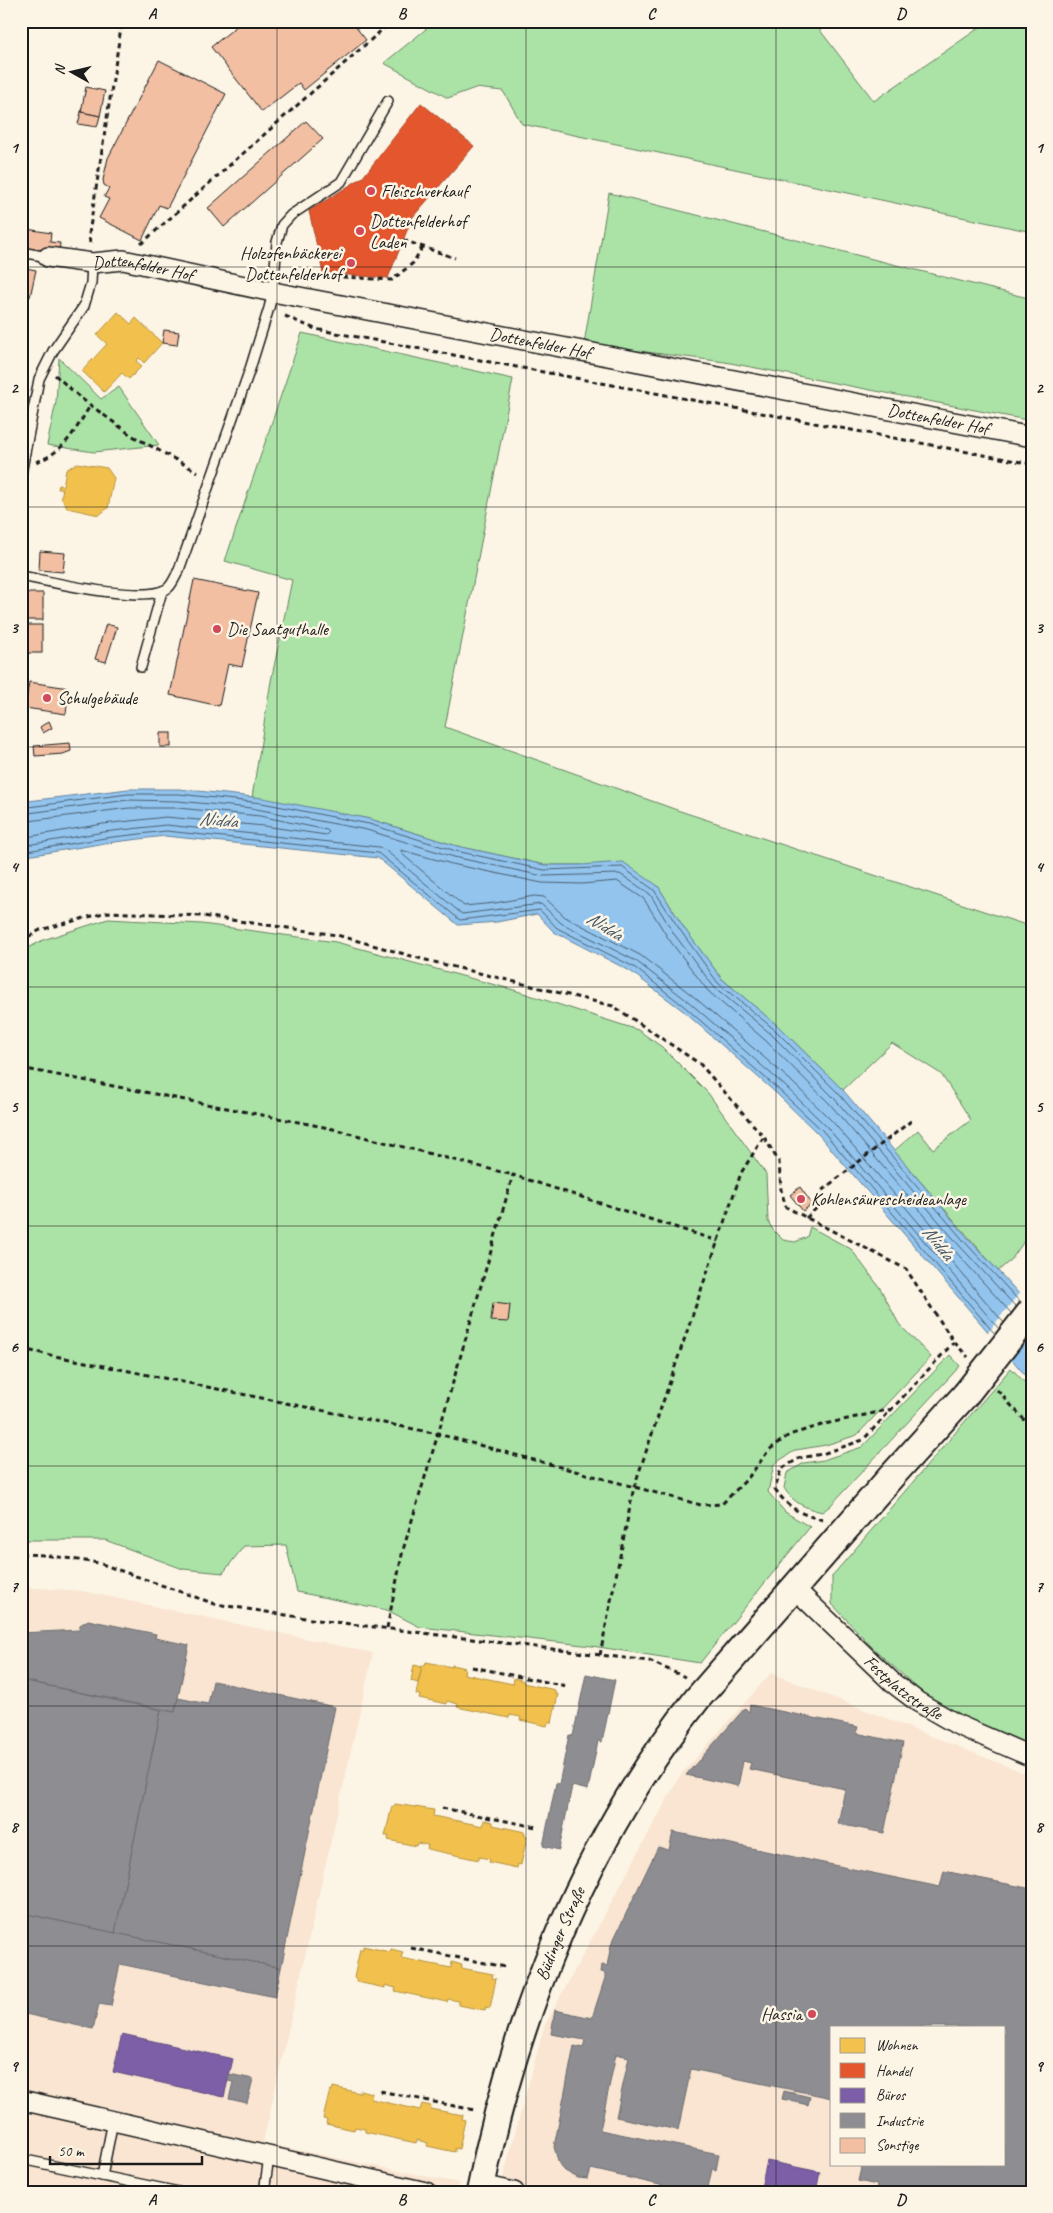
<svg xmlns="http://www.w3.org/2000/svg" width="1053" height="2213" viewBox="0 0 1053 2213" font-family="Caveat,sans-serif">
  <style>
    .built { fill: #f9e5d1; fill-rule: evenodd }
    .green { fill: #abe3a6; stroke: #648061 }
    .water { fill: #92c4ee; stroke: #63819a }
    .pier { fill: #fcf5e5 }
    .homes { fill: #f2c14e; stroke: #b2903f }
    .shops { fill: #e4572e; stroke: #a84529 }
    .offices { fill: #7b5ea7; stroke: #5e4a7d }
    .industry { fill: #8d8d92; stroke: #6b6b6f }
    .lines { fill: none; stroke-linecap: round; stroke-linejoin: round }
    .shore { stroke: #4b5f70; stroke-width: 1 }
    .building { fill: #f2bfa3; stroke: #1c1c1c }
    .service-casing { stroke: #1c1c1c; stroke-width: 12 }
    .minor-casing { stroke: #1c1c1c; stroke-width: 22 }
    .secondary-casing { stroke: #1c1c1c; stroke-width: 30 }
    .path { stroke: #1c1c1c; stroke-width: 3; stroke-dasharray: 5 4; stroke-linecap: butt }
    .service { stroke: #fcf5e5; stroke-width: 9 }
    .minor { stroke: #fcf5e5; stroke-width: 19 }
    .secondary { stroke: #fcf5e5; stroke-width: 26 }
    .secondary-bridge-casing { stroke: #1c1c1c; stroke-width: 30; stroke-linecap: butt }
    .secondary-bridge { stroke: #fcf5e5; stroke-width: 26 }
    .grid { fill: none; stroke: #1c1c1c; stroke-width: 1; stroke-opacity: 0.55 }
    .poi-dot { fill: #d1495b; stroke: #fcf5e5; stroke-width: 2 }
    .labels { text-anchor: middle; stroke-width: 5; stroke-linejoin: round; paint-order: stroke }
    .poi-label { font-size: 18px; fill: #1c1c1c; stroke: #fcf5e5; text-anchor: start }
    .street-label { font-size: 18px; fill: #1c1c1c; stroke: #fcf5e5 }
    .water-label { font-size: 19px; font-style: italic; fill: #455766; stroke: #fcf5e5 }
    .neatline { fill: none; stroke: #1c1c1c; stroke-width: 2 }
    .grid-label { font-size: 16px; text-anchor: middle; font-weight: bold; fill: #1c1c1c }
  </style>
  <rect width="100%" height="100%" fill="#fcf5e5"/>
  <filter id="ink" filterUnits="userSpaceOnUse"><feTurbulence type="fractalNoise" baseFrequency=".02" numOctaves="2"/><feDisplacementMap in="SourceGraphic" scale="10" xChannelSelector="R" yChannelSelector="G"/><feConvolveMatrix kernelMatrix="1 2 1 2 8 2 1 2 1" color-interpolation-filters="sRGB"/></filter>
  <g filter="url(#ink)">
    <g class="built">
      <path d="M21,1587L83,1591L373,1653L263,2143L459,2183L457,2192H21Z"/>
      <path d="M771,1673L1032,1776V2192H499L544,2027L679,1777ZM832,2027H1004V2164H832Z"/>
    </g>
    <g class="green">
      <path d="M436,21H813L874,101L989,21H1032V232L522,124L503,91L475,88L448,98L384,63Z"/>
      <path d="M609,193L1032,299V421L725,362L584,344Z"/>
      <path d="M302,333L513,379L445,727L677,810L1032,927V1230L1011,1260L998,1271L894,1151L918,1130L933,1149L971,1120L941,1074L892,1043L843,1090L778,1026L722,979L684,928L658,886L581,865H545L457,846L370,819L252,797L271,681L292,580L225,561Z"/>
      <path d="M59,358L101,399L119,387L159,445L94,452L47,445L56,402Z"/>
      <path d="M108,919L202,924L336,942L514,990L638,1030L662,1047L708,1093L766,1174L768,1221L773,1230L783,1240L795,1242L807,1237L810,1227L851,1249L880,1288L899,1324L931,1357L857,1435L826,1445L796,1450L774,1464L768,1492L785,1512L810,1527L700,1663L592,1646L420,1627L387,1610L297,1592L286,1545L244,1546L223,1573L183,1569L105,1540H21V952L43,940Z"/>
      <path d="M950,1355L960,1366L830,1506L822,1512C805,1508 793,1503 784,1488L787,1473L804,1463L823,1460L862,1447Z"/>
      <path d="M1011,1368L1032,1390V1747L937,1706L872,1647L832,1604V1576Z"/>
    </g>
    <path class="water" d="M128,789H179L263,798L370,819L457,846L545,865H581L623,862L658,886L684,928L722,979L778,1026L843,1090L967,1237L1032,1308V1383L818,1134L776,1093L682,1010L630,971L554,932L537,914L497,922L458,925L378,858L165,836L106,843L21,857V804L28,801Z"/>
    <path class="pier" d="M1020,1292L1032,1304V1332L1009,1361L986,1335Z"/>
    <g class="homes">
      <path d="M118,312L131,324L136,318L162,343L144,363L139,358L136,361L142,366L129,379L122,373L104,392L82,371L107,344L97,335Z"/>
      <path d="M77,463L107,468L114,478L108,508L99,515L67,508L61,497L63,489H58L59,485L63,486L66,470Z"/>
      <path d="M426,1662L452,1667V1665L465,1668L464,1674L513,1684L514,1678L524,1681L523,1683L555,1690V1694H558L552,1723H548L547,1726L520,1720L521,1717L510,1715L509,1718L457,1707L458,1704L447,1701V1704L419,1698L420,1695L416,1694L422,1665H425Z"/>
      <path d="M414,1665L422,1667L418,1683L411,1681Z"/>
      <path d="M395,1804L434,1810L433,1816L483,1826L484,1820L493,1822V1825L525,1832L524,1835L527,1836L521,1865L518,1864L517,1868L489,1862L490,1859L479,1857V1860L427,1849L428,1845L417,1843L416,1846L388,1840L389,1836H385L392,1806L394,1807Z"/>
      <path d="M363,1946L390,1952L391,1949L403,1952L401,1958L451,1968L452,1962L462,1965L461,1968L493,1974L492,1978L496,1979L490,2008L486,2007L485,2010L458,2005L459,2001L448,1999L447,2002L395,1991L396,1988L385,1985V1988L357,1982V1979L354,1978L360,1949H363Z"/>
      <path d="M333,2087L360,2093V2090L372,2093L371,2099L420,2110L422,2104L431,2106L430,2109L463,2115L462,2119L465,2120L459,2149L455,2148V2152L427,2146L428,2143L417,2140L416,2143L365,2132V2129L355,2127L354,2130L326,2124L327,2120L323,2119L330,2090L332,2091Z"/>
    </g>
    <g class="shops">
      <path d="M421,103L474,146L412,218L388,278L323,273L309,211L363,177Z"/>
      <path d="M21,399L25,402L21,420Z"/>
    </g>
    <g class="offices">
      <path d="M122,2034L233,2059L224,2097L113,2072Z"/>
      <path d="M767,2161L820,2172L816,2192H760Z"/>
    </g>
    <g class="industry">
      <path d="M88,1620L156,1634L155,1638L189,1645L175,1712L21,1680V1633L79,1630L80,1625Z"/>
      <path d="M586,1674L615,1680L602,1742L598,1741L588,1790L572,1786L559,1850L543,1846L556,1783L559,1784L569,1735L573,1736Z"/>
      <path d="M21,1680L161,1710L115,1933L21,1913Z"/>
      <path d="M213,1681L335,1707L281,1968L115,1933L161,1710L175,1712L178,1698L208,1704Z"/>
      <path d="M750,1705L858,1727L856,1733L903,1743L884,1833L838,1824L845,1789L749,1769L751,1763L743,1761L738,1786L686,1775L699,1760H701L702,1757L745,1708L749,1712Z"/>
      <path d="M673,1832L940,1887L944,1871L1032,1889V2192H876L877,2185L858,2181L862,2164H1004V2027H832V2098L691,2069L678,2130L616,2117L629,2057L616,2054L600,2130L719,2154L716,2170L712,2169L707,2192H690L591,2169L588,2179L578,2178L565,2171L559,2164L554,2147L574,2046L583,2048L585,2040L551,2034L555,2010L592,2018L605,1978V1973L601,1972L602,1965L607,1966L611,1945L658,1847L669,1850Z"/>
      <path d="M21,1913L281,1968L275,1997L120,1964L111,2006L99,2004L93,2029L21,2013Z"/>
      <path d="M229,2074L253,2079L247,2103L229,2099L233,2082L228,2081Z"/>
      <path d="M784,2091L810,2097L808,2105L782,2099Z"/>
      <path d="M69,2189L87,2192H68Z"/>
    </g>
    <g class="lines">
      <g class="shore">
        <path d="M21,808L128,794H179L262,803L369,824L456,851L544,870L622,867L654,890L680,930L718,983L775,1030L839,1094L963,1240L1020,1302"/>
        <path d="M21,814L128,800L178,801L251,808L367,830L454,857L543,876L620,874L650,894L674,934L714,987L771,1034L834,1098L958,1244L1016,1307"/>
        <path d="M21,822L129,808H178L260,816L327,830L329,832L326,835L264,826L166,817L103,824L21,838"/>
        <path d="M21,846L104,832L166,825L379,847L385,850L462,914L541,904L561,923L636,961L689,1002L784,1085L826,1126L999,1329"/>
        <path d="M21,852L105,838L166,831L378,853L460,920L540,910L557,928L634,967L685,1007L779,1090L822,1130L995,1334"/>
        <path d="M1004,1323L832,1121L789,1079L693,996L640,955L565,917L544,897L534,896L495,903L464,906L402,854L401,850L452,864L542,883L582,884L617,881L644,899L668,938L708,991L765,1040L829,1103L953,1249L1011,1313"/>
      </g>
    </g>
    <g class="building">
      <path d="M243,21H351L366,40L304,90L299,83L262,112L211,47Z"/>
      <path d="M159,60L226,94L167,208L159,205L142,240L99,218L109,199L104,197L109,188L104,185L103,180L108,158Z"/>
      <path d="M86,87L105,91L100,116L81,112Z"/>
      <path d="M81,112L100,116L97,127L78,124Z"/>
      <path d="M306,121L323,139L224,227L208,208Z"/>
      <path d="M21,228L51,233L50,242L60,243L59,253L21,247Z"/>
      <path d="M21,267L36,270L30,297L21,296Z"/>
      <path d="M21,307L27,308L21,338Z"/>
      <path d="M164,330L179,332L177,345L162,343Z"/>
      <path d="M40,551L65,553L63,572L39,570Z"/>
      <path d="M194,580L258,593L242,667L228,664L219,706L170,695Z"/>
      <path d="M26,593H43V620H25Z"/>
      <path d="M106,624L117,627L106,662L95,659Z"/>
      <rect x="25" y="625" width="17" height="28"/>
      <path d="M29,682L69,688L66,714L25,708Z"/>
      <path d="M49,721L52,728L43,733L40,727Z"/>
      <rect x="160" y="733" width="11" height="14"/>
      <path d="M70,743L71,751L63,754L35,756L34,746Z"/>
      <path d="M800,1187L812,1204L803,1211L790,1195Z"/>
      <path d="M493,1303L510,1305L508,1322L491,1321Z"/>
    </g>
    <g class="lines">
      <defs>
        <g id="service">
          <path d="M21,252L48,257"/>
          <path d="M21,474L39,379L53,351L84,306L91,283L92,263"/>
          <path d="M21,576C49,581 150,606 169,587C173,583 176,575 179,570L250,369L269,308L273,292L277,242L282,225L291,215L341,182L388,101"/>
          <path d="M141,667L162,591"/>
          <path d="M113,2121L102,2176L179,2192"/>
          <path d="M21,2159L102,2176"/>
          <path d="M264,2192L269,2157"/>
        </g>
        <g id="minor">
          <path id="s1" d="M48,257L92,263L123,260L273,292L1032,437"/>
          <path id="s2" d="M794,1588L893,1683L918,1702L958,1725L1032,1757"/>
          <path d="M21,2100L426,2192"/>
          <path d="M482,2185L514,2192"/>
        </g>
        <g id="secondary">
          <path id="s3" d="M480,2192C515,2015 585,1841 697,1699L890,1478L966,1394"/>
        </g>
      </defs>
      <use href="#service" class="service-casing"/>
      <use href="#minor" class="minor-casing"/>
      <use href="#secondary" class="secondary-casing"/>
      <g class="path">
        <path d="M403,240L455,258"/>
        <path d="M90,243L89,234L122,21"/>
        <path d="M141,244L392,21"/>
        <path d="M290,277L293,274L392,280L413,263L423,246"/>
        <path d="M285,316L315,329L1032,464"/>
        <path d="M55,375L82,399L131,435L198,472"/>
        <path d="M36,462C65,452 75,430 90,406"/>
        <path d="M21,941L40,930L107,912L203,916L337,935L422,959L613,1006L700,1064L764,1137L779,1162L781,1190L786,1207L906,1269L954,1342L968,1357"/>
        <path d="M21,1068L329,1128L513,1175"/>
        <path d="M806,1218L822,1203L820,1192L911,1121"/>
        <path d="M21,1349L438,1434L513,1175L718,1241"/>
        <path d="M997,1390L1032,1428"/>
        <path d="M823,1520C800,1514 789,1509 775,1489L781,1469L800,1458L822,1454L863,1440L954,1342"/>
        <path d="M21,1554L45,1555L99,1563L215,1604L318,1620L649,1661L685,1677"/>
        <path d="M387,1628L403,1550L438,1434L701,1505L722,1504L748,1478L769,1450L789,1435L825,1424L892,1409"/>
        <path d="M600,1655L634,1487L741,1173L763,1138"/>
        <path d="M472,1667L566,1686"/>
        <path d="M442,1808L536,1827"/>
        <path d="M411,1948L505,1967"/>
        <path d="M380,2091L474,2110"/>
      </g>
      <use href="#service" class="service"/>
      <use href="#minor" class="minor"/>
      <use href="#secondary" class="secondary"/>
      <defs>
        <path id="secondary-bridge" d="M966,1394L1032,1310"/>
      </defs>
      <use href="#secondary-bridge" class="secondary-bridge-casing"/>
      <use href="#secondary-bridge" class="secondary-bridge"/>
    </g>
  </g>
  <path class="grid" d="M277,21V2192M526,21V2192M776,21V2192M21,267H1032M21,507H1032M21,747H1032M21,987H1032M21,1226H1032M21,1466H1032M21,1706H1032M21,1946H1032"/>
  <g class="poi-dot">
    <circle cx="371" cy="191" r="5"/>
    <circle cx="360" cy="231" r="5"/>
    <circle cx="351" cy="263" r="5"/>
    <circle cx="217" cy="629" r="5"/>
    <circle cx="47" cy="698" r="5"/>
    <circle cx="801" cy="1199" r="5"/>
    <circle cx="812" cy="2014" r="5"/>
  </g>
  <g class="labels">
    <g class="poi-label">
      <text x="381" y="197">Fleischverkauf</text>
      <text x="370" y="227">Dottenfelderhof<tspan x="370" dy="21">Laden</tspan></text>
      <text x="341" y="259" text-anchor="end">Holzofenbäckerei<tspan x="341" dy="21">Dottenfelderhof</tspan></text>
      <text x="227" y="635">Die Saatguthalle</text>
      <text x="57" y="704">Schulgebäude</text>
      <text x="811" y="1205">Kohlensäurescheideanlage</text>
      <text x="802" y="2020" text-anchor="end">Hassia</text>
    </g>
    <g class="street-label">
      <text dy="6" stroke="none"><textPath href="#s1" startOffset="96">Dottenfelder Hof</textPath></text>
      <text dy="6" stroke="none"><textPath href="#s1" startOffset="501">Dottenfelder Hof</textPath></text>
      <text dy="6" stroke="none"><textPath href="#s1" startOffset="906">Dottenfelder Hof</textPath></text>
      <text dy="6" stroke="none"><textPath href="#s2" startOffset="148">Festplatzstraße</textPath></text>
      <text dy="6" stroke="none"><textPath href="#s3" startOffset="271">Büdinger Straße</textPath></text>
    </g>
    <g class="water-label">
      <text transform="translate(218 819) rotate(5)" y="7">Nidda</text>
      <text transform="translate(605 925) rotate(32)" y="7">Nidda</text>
      <text transform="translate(939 1242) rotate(52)" y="7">Nidda</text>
    </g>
  </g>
  <rect width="1053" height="2213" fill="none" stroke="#fcf5e5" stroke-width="55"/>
  <rect x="830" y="2026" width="175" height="140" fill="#fcf5e5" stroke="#a29e95"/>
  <rect x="840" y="2038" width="25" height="15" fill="#f2c14e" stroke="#a29e95"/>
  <text x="876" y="2050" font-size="15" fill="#1c1c1c">Wohnen</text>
  <rect x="840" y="2063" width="25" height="15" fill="#e4572e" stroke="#a29e95"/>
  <text x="876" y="2076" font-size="15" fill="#1c1c1c">Handel</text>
  <rect x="840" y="2088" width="25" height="15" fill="#7b5ea7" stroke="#a29e95"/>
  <text x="876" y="2100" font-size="15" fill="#1c1c1c">Büros</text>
  <rect x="840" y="2113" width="25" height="15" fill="#8d8d92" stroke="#a29e95"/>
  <text x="876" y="2126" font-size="15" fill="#1c1c1c">Industrie</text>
  <rect x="840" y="2138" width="25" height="15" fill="#f2bfa3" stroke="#a29e95"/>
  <text x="876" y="2150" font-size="15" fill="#1c1c1c">Sonstige</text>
  <g transform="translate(72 72) rotate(278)" stroke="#fcf5e5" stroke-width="4" paint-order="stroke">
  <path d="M0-4L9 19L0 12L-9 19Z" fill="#1c1c1c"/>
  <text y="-8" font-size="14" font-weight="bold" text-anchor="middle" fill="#1c1c1c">N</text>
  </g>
  <path d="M50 2156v8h152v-8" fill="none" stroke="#1c1c1c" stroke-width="2.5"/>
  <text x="58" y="2156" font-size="15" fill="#1c1c1c" stroke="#fcf5e5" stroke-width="4" paint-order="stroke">50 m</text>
  <rect x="28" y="28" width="998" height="2158" class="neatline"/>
  <g class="grid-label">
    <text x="152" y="19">A</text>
    <text x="402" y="19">B</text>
    <text x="651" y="19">C</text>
    <text x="901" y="19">D</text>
    <text x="14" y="153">1</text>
    <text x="1039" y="153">1</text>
    <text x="14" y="393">2</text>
    <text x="1039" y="393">2</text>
    <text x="14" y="633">3</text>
    <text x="1039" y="633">3</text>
    <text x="14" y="872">4</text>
    <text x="1039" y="872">4</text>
    <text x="14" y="1112">5</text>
    <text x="1039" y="1112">5</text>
    <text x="14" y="1352">6</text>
    <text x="1039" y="1352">6</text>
    <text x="14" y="1592">7</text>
    <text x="1039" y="1592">7</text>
    <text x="14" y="1832">8</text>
    <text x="1039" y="1832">8</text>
    <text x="14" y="2071">9</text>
    <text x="1039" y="2071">9</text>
    <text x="152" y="2205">A</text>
    <text x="402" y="2205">B</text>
    <text x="651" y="2205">C</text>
    <text x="901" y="2205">D</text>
  </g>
</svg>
